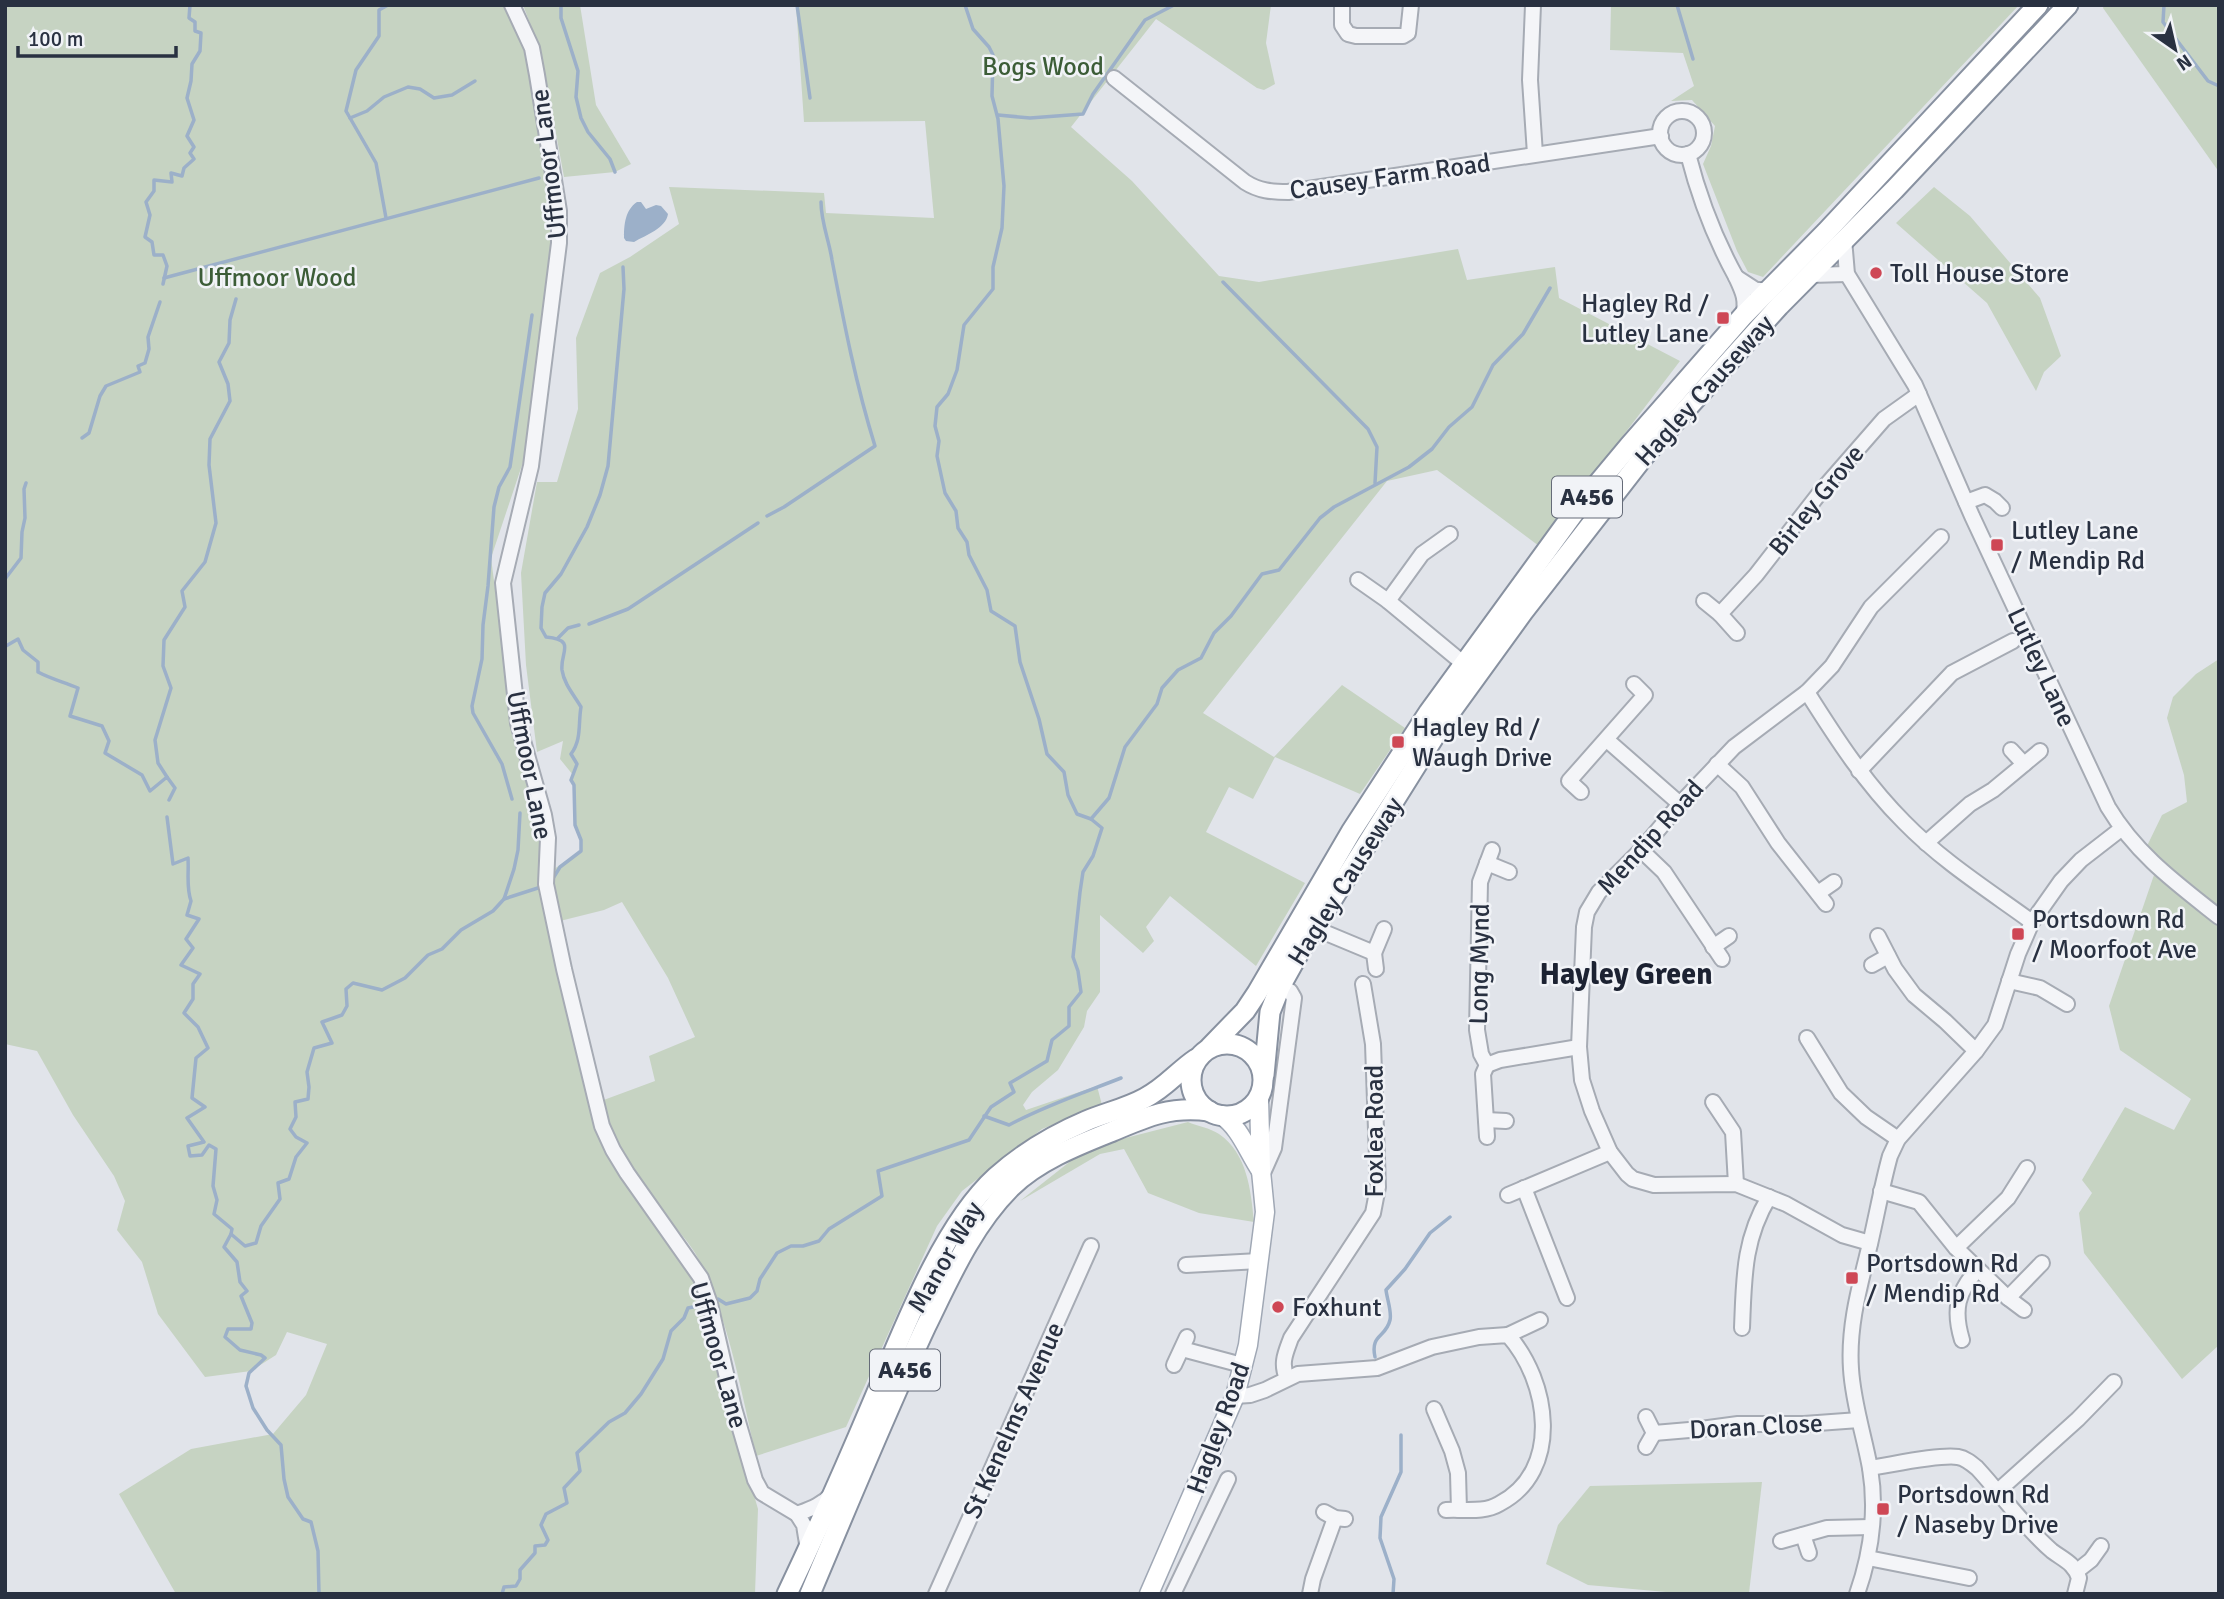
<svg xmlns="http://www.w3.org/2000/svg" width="2224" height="1599" viewBox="0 0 2224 1599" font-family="Signika,sans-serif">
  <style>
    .green { fill: #c6d3c2 }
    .water { fill: #9cb0c9 }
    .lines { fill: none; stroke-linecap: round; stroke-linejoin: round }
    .stream { stroke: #9cb0c9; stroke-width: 3.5 }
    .minor-casing { stroke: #a6abb4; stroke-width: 18 }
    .major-casing { stroke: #a0a8b5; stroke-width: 21 }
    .highway-casing { stroke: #8891a0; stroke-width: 23 }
    .minor { stroke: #f4f5f8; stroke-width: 14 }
    .major { stroke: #fff; stroke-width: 18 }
    .highway { stroke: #fff; stroke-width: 19 }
    .poi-dot { fill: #ce4755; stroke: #f1f3f7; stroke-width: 2.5 }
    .labels { text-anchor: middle; stroke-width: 5; stroke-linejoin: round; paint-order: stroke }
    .shield { fill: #f1f3f7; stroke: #656b78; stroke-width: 2 }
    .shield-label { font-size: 24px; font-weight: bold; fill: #293141 }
    .park-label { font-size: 26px; fill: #3c5d37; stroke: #f1f3f7 }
    .street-label { font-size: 26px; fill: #293141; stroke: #f1f3f7 }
    .poi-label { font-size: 26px; fill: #293141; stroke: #f1f3f7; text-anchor: start }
    .quarter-label { font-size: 30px; font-weight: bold; fill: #1c2232; stroke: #f1f3f7 }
  </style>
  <rect width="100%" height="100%" fill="#e1e4ea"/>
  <g class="green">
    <path d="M5,5H504L526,53L550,183L552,275L530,441L491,558L515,741L543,838L540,894L598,1128L691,1271L705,1301L728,1406L758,1509L755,1594H176L119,1494L191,1449L273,1434L306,1395L327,1344L287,1332L276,1355L251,1371L205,1377L158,1314L142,1262L117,1230L125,1201L114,1176L73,1115L37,1051L5,1044Z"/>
    <path d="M523,5H580L596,105L631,164L615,172L564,177L541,52Z"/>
    <path d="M796,5H1271L1266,43L1275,84L1264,90L1257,88L1156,19L1071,127L1132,181L1219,276L1259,282L1458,249L1467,280L1555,267L1559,298L1680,361L1539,546L1437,470L1387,481L1203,713L1274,757L1342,685L1405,728L1360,794L1275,757L1253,799L1229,787L1206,832L1305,883L1256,966L1170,896L1146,927L1154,941L1143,953L1100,915V992L1087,1011L1084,1027L1058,1070L1032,1092L1023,1105L1026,1110L1097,1086L1102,1105L1042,1129L962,1191L937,1226L846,1427L756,1456C741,1390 729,1321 699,1260C690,1241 666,1218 652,1201C629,1171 612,1137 601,1101L655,1081L649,1056L695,1037L668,978L622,902L604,910L560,921L549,884L551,871L581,851V840L575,825L574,785L571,780L573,775L560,759L563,741L537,752L526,665L521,573L537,482H557L578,409L576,338L600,273L630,257L679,224L669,187L824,193L826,213L934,218L925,121L804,122Z"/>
    <path d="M1611,5H2019L1763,277L1748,272L1737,251L1703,164L1711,146L1715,126L1692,100L1671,101L1694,86L1683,53L1610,50Z"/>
    <path d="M2104,5H2219V172L2103,8Z"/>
    <path d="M1934,187L1970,216L2040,298L2061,356L2044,372L2036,391L1987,303L1896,223Z"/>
    <path d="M2219,659V913L2172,877L2147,846L2162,815L2187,802L2184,775L2167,718L2173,697L2196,674Z"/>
    <path d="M2154,875L2219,925V1345L2182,1379L2084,1253L2079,1213L2092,1193L2082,1180L2125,1107L2174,1130L2191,1099L2120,1050L2109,1006Z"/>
    <path d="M1188,1122C1197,1126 1210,1128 1219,1134C1247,1153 1251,1190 1254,1222L1199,1213L1148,1193L1124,1149L1100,1154L1020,1201L1072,1160L1110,1142Z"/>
    <path d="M1762,1482L1749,1593L1666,1592L1588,1585L1546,1564L1558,1525L1590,1486Z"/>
  </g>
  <path class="water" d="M637,202H641L646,209L656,205L661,206L668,214C666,228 646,235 634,242L626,241L624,238C624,225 625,210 637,202Z"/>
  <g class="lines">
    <g class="stream">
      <path d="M561,5V18L578,71L576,97L581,118L588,132L610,159L615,172"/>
      <path d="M797,5L810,98"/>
      <path d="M1677,5L1693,59"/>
      <path d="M2164,5L2163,22L2208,81L2219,86"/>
      <path d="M998,115L1030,118L1083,114L1093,94L1145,20L1174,5"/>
      <path d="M350,118L367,111L384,97L408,87L420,89L434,98L452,95L475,81"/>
      <path d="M386,218L376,163L346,111L356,70L379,36V10L388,5"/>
      <path d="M164,278L539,178"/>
      <path d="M1223,282L1368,429L1377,447L1375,483"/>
      <path d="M163,284L167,266L163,255H154L152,242L145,237L150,215L146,202L154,191V180L172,182L171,173L182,176L184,168L194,159L190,153L194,147L187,136L194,120L187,98L191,81L192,64L200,51L201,33L195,31V22L189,18L190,5"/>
      <path d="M82,438L89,433L100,396L106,386L140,372L138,366L145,363L149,349L148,337L160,302"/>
      <path d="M767,516L784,507L875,446C856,385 844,323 832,260C829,240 821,222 821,202"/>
      <path d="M5,579L21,558L22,532L25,518L24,489L26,483"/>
      <path d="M589,624L628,609L758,523"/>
      <path d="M558,638L568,628L579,625"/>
      <path d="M5,644L6,646L18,639L23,650L38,662V672C51,679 64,682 78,688L70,716L102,726L109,741L105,753L142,775L150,791L167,777L175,788L169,800"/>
      <path d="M167,777L158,763L155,740L171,688L163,666L164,640L185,607L182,591L205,562L216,523L209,465L210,439L230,401L228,384L219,362L229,343L230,320L236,299"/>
      <path d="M512,799L502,764L473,713L472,706L482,659L483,625L488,586L494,507L499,487L510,467L532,315"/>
      <path d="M167,817L173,864L188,858C189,873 186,887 191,901L187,915L199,919L186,939L193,948L181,965L200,974L193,984V999L184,1013L198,1027L208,1048L196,1058L192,1098L205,1107L187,1118L204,1142L188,1146L190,1156L202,1155L209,1145L216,1149L213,1186L217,1200L214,1214L232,1229L231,1234"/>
      <path d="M1091,819L1109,798L1125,747L1157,704L1162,688L1178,670L1201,658L1214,633L1231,616L1262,574L1279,570L1320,518L1334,507L1409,467L1432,449L1449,427L1472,407L1493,365L1523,334L1550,288"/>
      <path d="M552,880L560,867L581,851V840L575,825L574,785L571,780L577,764L571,754C582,739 578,724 581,707C574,695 564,684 562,670C560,652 577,640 546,637L541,628L542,607L545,593L561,574L587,527L600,495L608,466L624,289L623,267"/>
      <path d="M504,899L541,887"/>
      <path d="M984,1116L1009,1125C1044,1106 1083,1093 1121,1078"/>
      <path d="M718,1299L726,1304L750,1298L757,1291L760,1279L777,1253L791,1246H803L819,1241L829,1229L882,1196L878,1171L969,1140L991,1107L1014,1092L1010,1083L1047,1061L1052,1040L1069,1026V1007L1081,992L1078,971L1073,957L1080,892L1083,872L1093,856L1102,828L1091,819L1077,814L1068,795L1064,772L1047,754L1039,719L1020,662L1015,626L991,611L987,590L969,555L967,542L958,528L956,511L945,493L937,456L939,441L935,426L937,407L948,394L957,370L964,325L993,289V267L1002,228L1004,186L998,119L992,96L993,55L989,47L973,29L965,5"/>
      <path d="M1375,1357C1370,1334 1386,1338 1390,1320C1392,1312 1387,1299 1386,1290L1405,1269L1430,1233L1450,1217"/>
      <path d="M319,1594L318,1551L311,1522L303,1519L288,1497L284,1479L281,1445L267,1430L253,1408L246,1386L249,1373L265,1358L261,1355L240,1350L225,1337L228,1329H251L252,1323L241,1296L247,1291L240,1282L237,1262L224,1247L231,1234L245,1246L256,1243L261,1226L280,1199L278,1183L289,1179L296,1157L307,1143L296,1137L290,1129L296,1117L295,1102L308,1099L309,1087L307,1072L314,1048L332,1043L322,1022L342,1015L347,1006L346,989L353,983L382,990L405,978L428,955L442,949L461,930L493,911L504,899L514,869L518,850L520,813"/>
      <path d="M502,1594L504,1587L516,1586L520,1579V1570L535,1553V1546L545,1545L548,1540L541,1525L546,1514L567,1503L564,1488L580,1471L577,1453L609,1422L625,1413L641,1394L663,1359L671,1331L684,1318L688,1308L698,1306"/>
      <path d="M1393,1594L1394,1579L1380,1538L1381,1517L1401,1472V1435"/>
    </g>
    <defs>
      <g id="minor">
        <path d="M512,5L532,48L537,75L559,211V243L531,466L503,583L518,723L544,815L548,838L546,884L564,969L602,1126L613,1150L627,1173L701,1278L710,1304L734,1408L755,1480L762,1493L797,1514L804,1525L808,1550"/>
        <path d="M1342,5V25L1348,34L1356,36H1403L1408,33L1411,5"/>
        <path d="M1533,5L1530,80L1535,154"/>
        <path d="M1114,78L1245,182C1259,191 1272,192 1288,192L1661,136"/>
        <circle cx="1682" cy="133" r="22"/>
        <path d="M1688,154C1699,197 1715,239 1736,277"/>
        <path d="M1844,239L1847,274L1915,385L1972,516L2108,807C2136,854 2176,883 2219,917"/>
        <path d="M1810,275L1847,274"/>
        <path d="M1743,316C1747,300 1743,292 1736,277L1756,290H1768"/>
        <path d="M1966,502L1985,495L1995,501L2002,508"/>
        <path d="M1358,580L1388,601L1464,664"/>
        <path d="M1388,601L1422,554L1450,534"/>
        <path d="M1704,601L1720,614"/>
        <path d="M1737,633L1720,614L1756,575L1822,490L1884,419L1919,394"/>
        <path d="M1807,692C1836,738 1865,783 1904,822C1942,861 1988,890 2032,922"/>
        <path d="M1607,740L1680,804"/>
        <path d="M2011,750L2024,764"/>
        <path d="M1717,764L1742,787L1778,843L1826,904"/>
        <path d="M1859,771L1952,673L2013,641"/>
        <path d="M1581,792L1569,781L1645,695L1634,684"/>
        <path d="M1926,843L1970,804L1993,790L2040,751"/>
        <path d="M1492,850L1480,882L1477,1030L1481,1054L1487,1065L1500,1060L1579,1047"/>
        <path d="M1641,850L1664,872L1722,959"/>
        <path d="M1487,863L1509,872"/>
        <path d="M1818,893L1834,882"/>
        <path d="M1314,928L1374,953L1384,929"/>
        <path d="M1878,936L1895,969L1914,995L1945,1021L1976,1051"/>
        <path d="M1713,947L1729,936"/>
        <path d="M1374,953L1376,969"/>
        <path d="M1872,965L1888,956"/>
        <path d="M2009,981L2040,988L2067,1004"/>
        <path d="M1807,1038L1841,1093L1866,1117L1898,1139"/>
        <path d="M1487,1065L1483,1074L1487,1137"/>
        <path d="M1713,1102L1733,1132L1736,1184"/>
        <path d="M1486,1120L1506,1121"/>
        <path d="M1262,1175L1274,1148L1294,998L1290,991L1280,987"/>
        <path d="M1524,1188L1567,1298"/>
        <path d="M1881,1191L1919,1202L1956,1248L2008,1298L2024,1310"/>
        <path d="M1508,1195L1610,1152"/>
        <path d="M1870,1243L1842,1235L1786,1204L1736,1184L1654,1185L1633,1179L1627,1174L1610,1152L1592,1111L1582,1080L1579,1047L1584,927L1587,912L1599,892L1641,850L1680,804L1734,747L1807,692L1832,666L1871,607L1941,537"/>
        <path d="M1956,1248L2008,1198L2027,1168"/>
        <path d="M1186,1265L1259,1261"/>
        <path d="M2008,1298L2042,1263"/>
        <path d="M1742,1328C1744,1280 1743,1240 1769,1197"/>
        <path d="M1508,1335L1540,1320"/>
        <path d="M1962,1340C1953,1310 1957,1292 1978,1269"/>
        <path d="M1182,1349L1242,1365"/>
        <path d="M1174,1365L1187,1337"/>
        <path d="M1287,1378C1280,1363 1286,1352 1291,1338L1373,1213L1378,1187L1373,1044L1363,984"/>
        <path d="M1235,1396L1250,1395L1265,1390L1298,1374L1377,1368L1432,1347L1479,1337L1508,1335C1549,1381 1563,1471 1499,1504C1484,1513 1464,1509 1446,1510"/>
        <path d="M1434,1409L1452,1451L1458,1473L1459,1510"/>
        <path d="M1646,1417L1654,1433L1646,1447"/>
        <path d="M1654,1433L1701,1429L1738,1424H1804L1859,1420"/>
        <path d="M1870,1468C1891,1465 1939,1454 1958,1457C1965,1458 1971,1463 1977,1468C2002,1495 2024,1527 2052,1551C2064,1560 2074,1563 2079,1578L2075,1594"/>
        <path d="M1998,1491L2078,1419L2114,1382"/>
        <path d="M1324,1512L1335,1518L1345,1519"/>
        <path d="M797,1514C810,1509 822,1505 832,1494"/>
        <path d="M1803,1535L1809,1553"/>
        <path d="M1781,1541L1827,1528L1871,1527"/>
        <path d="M1868,1558L1969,1578"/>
        <path d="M2077,1571L2091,1560L2101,1546"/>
        <path d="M936,1594L1091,1246"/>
        <path d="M1173,1594L1228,1479"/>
        <path d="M1310,1594L1313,1579L1335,1518"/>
        <path d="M1857,1594C1871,1554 1877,1510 1870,1468C1864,1435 1853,1403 1851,1369C1848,1326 1860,1285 1870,1244C1877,1214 1882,1185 1890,1156L1898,1139L1976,1051L1995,1025L2018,954L2032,922L2061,881L2081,860L2121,829"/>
      </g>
      <g id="major">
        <path d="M1221,1115C1240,1127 1248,1152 1261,1171"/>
        <path d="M1149,1594L1235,1396L1248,1345L1265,1212L1261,1171L1259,1099"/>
      </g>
      <g id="highway">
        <circle cx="1227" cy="1080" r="36"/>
        <path d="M1210,1047L1245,1011L1257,993L1351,832L1429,712L1579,506L1629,446L1743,316L1826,232L2038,5"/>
        <path d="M1264,1075L1270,1012L1280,987L1300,951L1444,721L1523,612L1645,455L1779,306L1894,190L2068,5"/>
        <path d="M787,1594C817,1531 845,1468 872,1404C901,1336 941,1227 996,1177C1023,1153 1053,1135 1086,1121C1105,1113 1127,1108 1145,1098C1165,1088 1178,1071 1196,1059"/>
        <path d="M810,1594C848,1504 885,1414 926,1326C950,1277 972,1226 1011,1187C1039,1160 1078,1145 1113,1131C1148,1116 1171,1106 1209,1111"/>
      </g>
    </defs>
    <use href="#minor" class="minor-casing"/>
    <use href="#major" class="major-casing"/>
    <use href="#highway" class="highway-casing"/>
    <use href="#minor" class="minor"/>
    <use href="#major" class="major"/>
    <use href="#highway" class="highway"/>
  </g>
  <g class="poi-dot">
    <circle cx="1876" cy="273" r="7"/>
    <rect x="1716" y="311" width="14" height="14" rx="3.5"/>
    <rect x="1990" y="538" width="14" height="14" rx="3.5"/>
    <rect x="1391" y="735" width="14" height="14" rx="3.5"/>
    <rect x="2011" y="927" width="14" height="14" rx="3.5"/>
    <rect x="1845" y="1271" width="14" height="14" rx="3.5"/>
    <circle cx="1278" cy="1307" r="7"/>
    <rect x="1876" y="1502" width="14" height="14" rx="3.5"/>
  </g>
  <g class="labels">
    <g class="shield">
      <rect x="1552" y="476.5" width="70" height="41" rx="5"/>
      <rect x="870" y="1349.5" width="70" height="41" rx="5"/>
    </g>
    <g class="shield-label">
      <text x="1587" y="505">A456</text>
      <text x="905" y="1378">A456</text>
    </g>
    <g class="park-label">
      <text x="1043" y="75">Bogs Wood</text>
      <text x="277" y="286">Uffmoor Wood</text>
    </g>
    <g class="street-label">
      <text transform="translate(548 164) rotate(-97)" y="9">Uffmoor Lane</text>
      <text transform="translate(1390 176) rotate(-8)" y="9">Causey Farm Road</text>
      <text transform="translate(1704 390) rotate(-48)" y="9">Hagley Causeway</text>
      <text transform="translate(1816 500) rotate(-51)" y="9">Birley Grove</text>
      <text transform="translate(2042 667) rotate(65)" y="9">Lutley Lane</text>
      <text transform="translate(530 765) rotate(79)" y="9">Uffmoor Lane</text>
      <text transform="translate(1650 837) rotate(-48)" y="9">Mendip Road</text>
      <text transform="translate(1345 881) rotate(-58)" y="9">Hagley Causeway</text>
      <text transform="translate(1479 964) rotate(-89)" y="9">Long Mynd</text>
      <text transform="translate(1374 1131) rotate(-90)" y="9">Foxlea Road</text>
      <text transform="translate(945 1257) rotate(-60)" y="9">Manor Way</text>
      <text transform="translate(719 1355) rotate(74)" y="9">Uffmoor Lane</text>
      <text transform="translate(1013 1420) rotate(-66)" y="9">St Kenelms Avenue</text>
      <text transform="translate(1756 1426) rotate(-3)" y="9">Doran Close</text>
      <text transform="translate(1218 1428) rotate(-70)" y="9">Hagley Road</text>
    </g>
    <g class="poi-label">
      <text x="1890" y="282">Toll House Store</text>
      <text x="1709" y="312" text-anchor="end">Hagley Rd /<tspan x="1709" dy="30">Lutley Lane</tspan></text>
      <text x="2011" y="539">Lutley Lane<tspan x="2011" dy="30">/ Mendip Rd</tspan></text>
      <text x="1412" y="736">Hagley Rd /<tspan x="1412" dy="30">Waugh Drive</tspan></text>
      <text x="2032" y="928">Portsdown Rd<tspan x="2032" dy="30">/ Moorfoot Ave</tspan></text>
      <text x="1866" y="1272">Portsdown Rd<tspan x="1866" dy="30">/ Mendip Rd</tspan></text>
      <text x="1292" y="1316">Foxhunt</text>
      <text x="1897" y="1503">Portsdown Rd<tspan x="1897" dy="30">/ Naseby Drive</tspan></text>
    </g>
    <g class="quarter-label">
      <text x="1626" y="984">Hayley Green</text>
    </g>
  </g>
  <rect width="2224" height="1599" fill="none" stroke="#293141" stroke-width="14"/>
  <g transform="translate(2175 49) rotate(146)" stroke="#f1f3f7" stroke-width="5" paint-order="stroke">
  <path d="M0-5L12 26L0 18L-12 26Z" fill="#293141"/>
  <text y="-10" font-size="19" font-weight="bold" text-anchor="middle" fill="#293141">N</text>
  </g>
  <path d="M18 46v10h158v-10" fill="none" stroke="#293141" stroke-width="3.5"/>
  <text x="28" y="46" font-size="21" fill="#293141" stroke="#f1f3f7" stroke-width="5" paint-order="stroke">100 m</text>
</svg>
